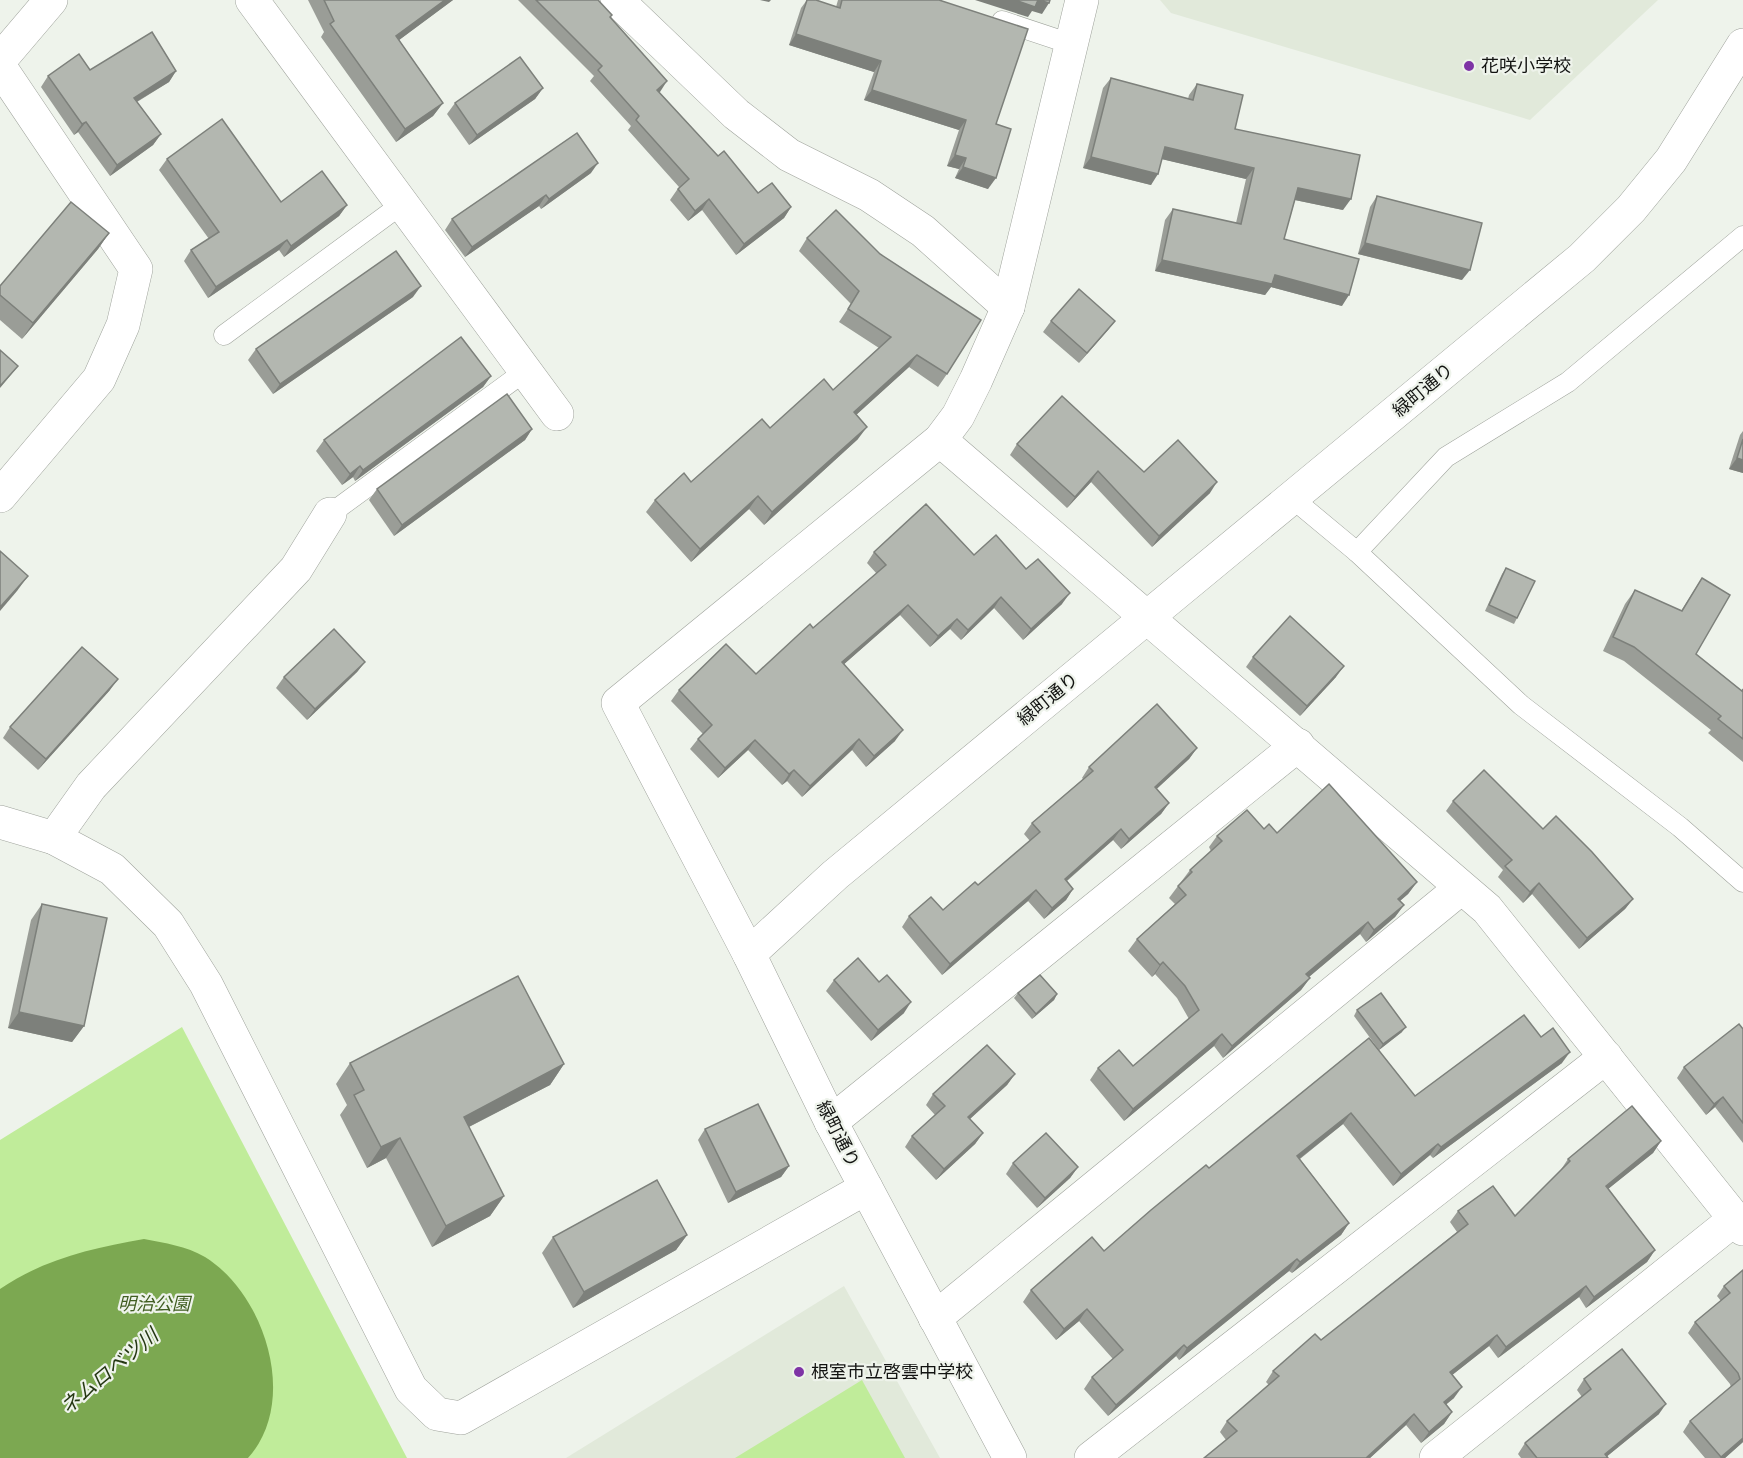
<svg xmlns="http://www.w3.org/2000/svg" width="1743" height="1458" viewBox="0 0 1743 1458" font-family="Merriweather,'Noto Sans JP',serif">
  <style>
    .built { fill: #e1e9da }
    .green { fill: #c0ec9a }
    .water { fill: #7ca851 }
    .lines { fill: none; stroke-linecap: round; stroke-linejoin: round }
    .service-casing { stroke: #9fa39c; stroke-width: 21 }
    .minor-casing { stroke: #9fa39c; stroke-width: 34 }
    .tertiary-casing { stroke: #9fa39c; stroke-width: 34 }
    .service { stroke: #fff; stroke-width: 20 }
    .minor { stroke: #fff; stroke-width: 33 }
    .tertiary { stroke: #fff; stroke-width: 33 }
    .wall { fill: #9a9d97 }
    .shaded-wall { fill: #7d807b }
    .building { fill: #b3b7b0; stroke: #7d807b; stroke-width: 1.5 }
    .poi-dot { fill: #7e33a5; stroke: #eef3eb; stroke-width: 2 }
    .labels { text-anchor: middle; stroke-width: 4.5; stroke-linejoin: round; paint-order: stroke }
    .poi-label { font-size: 18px; fill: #121311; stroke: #eef3eb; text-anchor: start }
    .street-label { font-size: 18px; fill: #121311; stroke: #eef3eb }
    .park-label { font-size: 18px; font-style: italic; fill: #405d21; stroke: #eef3eb }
    .water-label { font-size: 20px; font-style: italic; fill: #253713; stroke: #eef3eb }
  </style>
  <rect width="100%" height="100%" fill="#eef3eb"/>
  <g class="built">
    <path d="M1160,0H1658L1530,120L1171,13Z"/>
    <path d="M844,1286L940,1458H566Z"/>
  </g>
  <g class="green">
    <path d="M182,1027L407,1458H0V1140Z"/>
    <path d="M862,1380L905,1458H735Z"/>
  </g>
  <path class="water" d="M144,1239C165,1243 186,1246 205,1257C266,1295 299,1402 248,1458H0V1289C44,1259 92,1248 144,1239Z"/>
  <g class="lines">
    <defs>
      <g id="service">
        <path d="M1002,21L1071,44"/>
        <path d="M224,335L402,204"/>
        <path d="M1292,498L1357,552L1521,705L1680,827L1743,882"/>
        <path d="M330,514L524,372"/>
        <path d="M1357,552L1446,457L1568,382L1743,236"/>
      </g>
      <g id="minor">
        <path d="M252,0L557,414"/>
        <path d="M617,0L736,114L789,155L869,195L923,231L1008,307"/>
        <path d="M0,67L136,269L123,325L99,379L0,496"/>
        <path d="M940,440L1487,909L1743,1229"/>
        <path d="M54,838L91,786L296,569L330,514"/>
        <path d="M831,1122L1298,745"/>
        <path d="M935,1318L1461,888"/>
        <path d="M1091,1458L1606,1057"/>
        <path d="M1436,1458L1735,1219"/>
      </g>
      <g id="tertiary">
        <path d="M0,60L51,0"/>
        <path d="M0,822L54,838L112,869L168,924L206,984L411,1389L437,1414L461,1418L866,1188"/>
        <path d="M749,954L835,875L1582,258L1631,209L1671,160L1743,45"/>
        <path d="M1010,1458L831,1122L749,954L618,703L940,440L958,416L976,380L1008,307L1082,0"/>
      </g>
    </defs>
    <use href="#service" class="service-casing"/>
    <use href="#minor" class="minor-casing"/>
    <use href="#tertiary" class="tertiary-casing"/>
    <use href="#service" class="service"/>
    <use href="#minor" class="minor"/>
    <use href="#tertiary" class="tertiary"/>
  </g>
  <g class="wall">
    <path d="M308,0H453L399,40L443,103L433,116L396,142L321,37L324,32Z"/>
    <path d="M518,0H598L611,17L659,92L718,156L758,193L791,207L784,218L736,255L702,210L688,221L670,200L679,187L628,130L631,126L590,81L594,76Z"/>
    <path d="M807,0H816L836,7L838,0H939L996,124L988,189L955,178L959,169L947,166L959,130L864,100L874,72L789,45L801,8Z"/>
    <path d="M90,70L176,71L169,82L137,102L161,134L153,145L110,176L78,132L74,135L41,87L48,76Z"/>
    <path d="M1111,78L1188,99L1189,95L1197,84L1235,129L1343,210L1295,200L1284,239L1342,306L1271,287L1265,295L1155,271L1165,220L1173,209L1236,223L1246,179L1162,159L1151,185L1083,168L1103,88Z"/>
    <path d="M543,88L535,99L469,145L447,114L455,103Z"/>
    <path d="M167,159L281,202L347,205L339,216L284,257L279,250L208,298L184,261L191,250L209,239L159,170Z"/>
    <path d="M591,173L541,209L539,206L465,257L445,230L452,219Z"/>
    <path d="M1377,196L1462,280L1358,254L1370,207Z"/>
    <path d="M109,233L98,249L22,339L0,320V286Z"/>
    <path d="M807,238L947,374L938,387L909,367L856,415L858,439L764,525L749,509L691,562L646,512L655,500L691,482L770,428L833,390L879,348L839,322L851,304L799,251Z"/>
    <path d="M413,297L273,394L248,360L256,349Z"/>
    <path d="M1051,321H1115L1107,331L1079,363L1043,332Z"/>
    <path d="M491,376L483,387L355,481L353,477L342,485L316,451L324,440Z"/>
    <path d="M532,429L525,440L394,536L369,500L377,489Z"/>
    <path d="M1743,431V473L1729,469L1740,435Z"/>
    <path d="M1017,444L1144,472L1210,493L1152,547L1091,482L1067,508L1010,455Z"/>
    <path d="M874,552L974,555L1026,569L1062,604L1023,640L994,608L961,640L950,629L930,647L900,615L844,664L895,741L866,767L852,750L802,797L787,781L782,785L748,750L718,778L690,749L698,739L703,734L671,701L679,690L756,674L813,628L877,574L867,563Z"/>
    <path d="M1506,568L1517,618L1514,624L1485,611L1502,574Z"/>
    <path d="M1702,578L1696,654L1742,691L1743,689V762L1708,733L1711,730L1624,661L1603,651L1625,604L1635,590L1681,611Z"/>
    <path d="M1253,657L1336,677L1300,716L1246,667Z"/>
    <path d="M365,662L357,672L307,720L276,688L284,677Z"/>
    <path d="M110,690L38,770L3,738L10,727Z"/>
    <path d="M1197,748L1189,759L1156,789L1169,803L1161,814L1121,849L1113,840L1067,881L1073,889L1066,900L1044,919L1028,901L942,975L902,927L909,916L943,910L978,885L1030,841L1024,834L1032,823L1083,779L1082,778L1089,767Z"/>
    <path d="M1453,801L1543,829L1633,899L1625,909L1579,949L1532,894L1523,903L1498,877L1503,870L1446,811Z"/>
    <path d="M1264,829L1417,882L1408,894L1400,901L1404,905L1395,917L1366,942L1360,934L1309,977L1310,978L1301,990L1223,1058L1214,1046L1124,1121L1090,1080L1098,1068L1133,1066L1189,1019L1177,998L1155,974L1152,977L1128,951L1137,939L1175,904L1169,898L1190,870L1211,851L1209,847L1217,836Z"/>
    <path d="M42,904L84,1026L72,1042L8,1028L31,920Z"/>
    <path d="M834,980L879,982L904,1013L871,1041L826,991Z"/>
    <path d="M1018,993L1057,994L1054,1000L1032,1019L1014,998Z"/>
    <path d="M1357,1010L1402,1032L1379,1050L1354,1016Z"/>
    <path d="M1743,1029V1143L1715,1107L1706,1115L1677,1078L1684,1067Z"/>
    <path d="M1541,1037L1562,1063L1433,1158L1430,1155L1393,1186L1343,1124L1300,1159L1349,1223L1341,1235L1292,1273L1289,1271L1179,1360L1176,1356L1108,1416L1084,1389L1092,1377L1113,1359L1079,1321L1056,1340L1023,1302L1031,1290L1104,1251L1209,1168L1369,1038L1415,1096Z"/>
    <path d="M350,1063L564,1064L550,1085L469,1127L504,1196L490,1216L432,1247L386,1158L367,1168L340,1115L347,1105L336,1084Z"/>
    <path d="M1015,1074L1007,1085L970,1119L983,1133L975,1144L936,1180L905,1147L912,1136L935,1115L926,1105L933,1094Z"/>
    <path d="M705,1129L789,1166L781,1177L728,1203L698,1140Z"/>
    <path d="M1661,1141L1653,1153L1608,1189L1655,1250L1647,1262L1586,1308L1579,1297L1498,1358L1489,1346L1452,1375L1454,1398L1446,1404L1452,1412L1444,1424L1421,1443L1406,1425L1370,1458H1204L1226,1440L1220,1432L1227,1421L1269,1385L1266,1382L1273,1371L1321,1340L1457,1232L1450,1222L1458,1211L1515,1216L1560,1171L1568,1159Z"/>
    <path d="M1013,1163L1078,1167L1070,1178L1037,1208L1006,1174Z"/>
    <path d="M687,1235L676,1250L573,1308L542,1253L553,1237Z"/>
    <path d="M1743,1270V1442L1725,1458H1705L1683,1432L1690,1421L1731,1387L1730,1384L1688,1333L1695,1322L1721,1301L1717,1296L1724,1286Z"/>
    <path d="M1584,1379L1659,1414L1607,1456L1608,1458H1521L1518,1454L1525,1443L1582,1397L1577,1390Z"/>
  </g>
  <g class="shaded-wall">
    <path d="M445,0H453L387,49L396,36Z"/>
    <path d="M760,0H771L769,2Z"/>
    <path d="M975,0H1039L1049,3L1042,14L1032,11L1028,17Z"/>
    <path d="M796,34L881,61L874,72L789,45Z"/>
    <path d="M176,71L169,82L126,108L134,98Z"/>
    <path d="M667,81L660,92L650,101L657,90Z"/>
    <path d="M543,88L535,99L469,145L477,135Z"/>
    <path d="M872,90L966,120L959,130L864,100Z"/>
    <path d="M443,103L433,116L396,142L405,129Z"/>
    <path d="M86,122L78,132L74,135L82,124Z"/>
    <path d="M161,134L153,145L110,176L117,165Z"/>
    <path d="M1165,147L1254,168L1246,179L1157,158Z"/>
    <path d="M955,155L966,158L959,169L947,166Z"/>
    <path d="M1091,157L1158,174L1151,185L1083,168Z"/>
    <path d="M598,163L591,173L541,209L549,199Z"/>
    <path d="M963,167L996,178L988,189L955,178Z"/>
    <path d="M1298,188L1351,199L1343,210L1290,199Z"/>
    <path d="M546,195L539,206L465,257L472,247Z"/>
    <path d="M709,199L702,210L688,221L695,211Z"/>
    <path d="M347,205L339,216L284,257L291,246Z"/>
    <path d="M791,207L784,218L736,255L744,244Z"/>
    <path d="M109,233L98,249L22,339L33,323Z"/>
    <path d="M287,240L279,250L208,298L216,287Z"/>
    <path d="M1365,243L1470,270L1462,280L1358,254Z"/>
    <path d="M1162,260L1275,275L1349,295L1342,306L1271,287L1265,295L1155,271Z"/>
    <path d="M421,286L413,297L273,394L280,384Z"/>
    <path d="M1115,321L1107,331L1079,363L1087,353Z"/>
    <path d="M917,355L909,367L845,425L854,412Z"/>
    <path d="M18,366L10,376L0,388V386Z"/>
    <path d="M491,376L483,387L355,481L363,470Z"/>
    <path d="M867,427L858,439L764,525L772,512Z"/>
    <path d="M532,429L525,440L394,536L402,525Z"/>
    <path d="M1737,458L1743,460V473L1729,469Z"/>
    <path d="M360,466L353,477L342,485L350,474Z"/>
    <path d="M1098,471L1091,482L1067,508L1075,497Z"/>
    <path d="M1217,482L1210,493L1152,547L1159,536Z"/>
    <path d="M758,496L749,509L691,562L700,549Z"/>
    <path d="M28,576L17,591L0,611V607Z"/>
    <path d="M1070,593L1062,604L1023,640L1031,629Z"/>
    <path d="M1001,597L994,608L961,640L968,630Z"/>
    <path d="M908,605L900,615L834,673L842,662Z"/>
    <path d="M957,619L950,629L930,647L938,636Z"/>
    <path d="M365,662L357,672L307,720L315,709Z"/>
    <path d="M1344,666L1336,677L1300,716L1307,706Z"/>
    <path d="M118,679L110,690L38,770L46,759Z"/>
    <path d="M903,730L895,741L866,767L874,756Z"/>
    <path d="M859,739L852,750L802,797L810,786Z"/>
    <path d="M755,740L748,750L718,778L725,768Z"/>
    <path d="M1197,748L1189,759L1147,798L1155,787Z"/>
    <path d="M794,770L787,781L782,785L789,774Z"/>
    <path d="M1169,803L1161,814L1121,849L1129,839Z"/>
    <path d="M1121,829L1113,840L1057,889L1065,879Z"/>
    <path d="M1417,882L1408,894L1389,910L1398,899Z"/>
    <path d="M1539,883L1532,894L1523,903L1530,892Z"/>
    <path d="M1073,889L1066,900L1044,919L1052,908Z"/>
    <path d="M1036,890L1028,901L942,975L950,964Z"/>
    <path d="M1633,899L1625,909L1579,949L1587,938Z"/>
    <path d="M1404,905L1395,917L1366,942L1374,930Z"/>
    <path d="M1368,922L1360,934L1298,986L1306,974Z"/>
    <path d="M1163,962L1155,974L1152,977L1160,965Z"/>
    <path d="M1310,978L1301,990L1223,1058L1232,1046Z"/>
    <path d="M1057,994L1054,1000L1032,1019L1036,1014Z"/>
    <path d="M911,1002L904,1013L871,1041L878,1030Z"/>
    <path d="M19,1012L84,1026L72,1042L8,1028Z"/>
    <path d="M1406,1027L1402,1032L1379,1050L1383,1044Z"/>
    <path d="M1222,1034L1214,1046L1124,1121L1133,1109Z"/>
    <path d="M1570,1052L1562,1063L1433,1158L1441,1147Z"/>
    <path d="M564,1064L550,1085L449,1137L464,1117Z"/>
    <path d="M1015,1074L1007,1085L960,1128L968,1117Z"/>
    <path d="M1723,1097L1715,1107L1706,1115L1714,1104Z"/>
    <path d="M1351,1113L1343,1124L1289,1167L1297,1156Z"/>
    <path d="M983,1133L975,1144L936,1180L944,1169Z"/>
    <path d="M400,1138L386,1158L367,1168L381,1147Z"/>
    <path d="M1661,1141L1653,1153L1598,1197L1606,1186Z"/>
    <path d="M1438,1144L1430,1155L1393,1186L1401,1174Z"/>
    <path d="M789,1166L781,1177L728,1203L736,1192Z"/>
    <path d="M1078,1167L1070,1178L1037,1208L1045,1198Z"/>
    <path d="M504,1196L490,1216L432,1247L446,1226Z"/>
    <path d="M1349,1223L1341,1235L1292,1273L1300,1262Z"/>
    <path d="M687,1235L676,1250L573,1308L584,1292Z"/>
    <path d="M1655,1250L1647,1262L1586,1308L1594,1297Z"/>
    <path d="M1297,1259L1289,1271L1179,1360L1187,1348Z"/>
    <path d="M1586,1286L1579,1297L1498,1358L1506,1347Z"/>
    <path d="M1087,1309L1079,1321L1056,1340L1064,1329Z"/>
    <path d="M1497,1335L1489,1346L1442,1383L1450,1372Z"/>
    <path d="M1184,1345L1176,1356L1108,1416L1116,1405Z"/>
    <path d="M1462,1387L1454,1398L1436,1413L1444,1402Z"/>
    <path d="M1666,1404L1659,1414L1605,1458V1454Z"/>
    <path d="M1452,1412L1444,1424L1421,1443L1429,1432Z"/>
    <path d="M1414,1414L1406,1425L1370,1458H1366Z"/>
    <path d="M1743,1438V1442L1725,1458H1720Z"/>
  </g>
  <g class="building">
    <path d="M324,0H445L396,36L443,103L405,129L330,24L334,21Z"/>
    <path d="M536,0H598L612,15L610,17L667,81L657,90L718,156L724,151L758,193L772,183L791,207L744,244L709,199L695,211L678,189L689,179L636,120L639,116L598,70L602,66Z"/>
    <path d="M807,0H816L840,8L842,0H939L1028,29L996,124L1011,129L996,178L963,167L966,158L955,155L966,120L872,90L881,61L796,34Z"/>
    <path d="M1015,0H1038L1035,7Z"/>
    <path d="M1039,0H1050L1049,3Z"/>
    <path d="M152,32L176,71L134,98L161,134L117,165L86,122L82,124L48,76L79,54L90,70Z"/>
    <path d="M520,57L543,88L477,135L455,103Z"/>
    <path d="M1111,78L1193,100L1197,84L1243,95L1235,129L1360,155L1351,199L1298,188L1284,239L1359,259L1349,295L1275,275L1272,284L1162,260L1173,209L1241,224L1254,168L1165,147L1158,174L1091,157Z"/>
    <path d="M222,119L281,202L322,171L347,205L291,246L287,240L216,287L191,250L219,232L167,159Z"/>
    <path d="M577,133L598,163L549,199L546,195L472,247L452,219Z"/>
    <path d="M1377,196L1482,223L1470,270L1365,243Z"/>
    <path d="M71,202L109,233L33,323L0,295V286Z"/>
    <path d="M836,210L880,254L981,320L947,374L917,355L854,412L867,427L772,512L758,496L700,549L655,500L684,473L691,482L762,419L770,428L824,379L833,390L891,337L848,309L859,291L807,238Z"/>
    <path d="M396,251L421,286L280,384L256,349Z"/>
    <path d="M1079,289L1115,321L1087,353L1051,321Z"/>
    <path d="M461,337L491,376L363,470L360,466L350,474L324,440Z"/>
    <path d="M0,350L18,366L0,386Z"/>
    <path d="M507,394L532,429L402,525L377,489Z"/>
    <path d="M1062,396L1144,472L1178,440L1217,482L1159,536L1098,471L1075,497L1017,444Z"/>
    <path d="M1743,439V460L1737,458Z"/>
    <path d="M926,504L974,555L996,535L1026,569L1038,559L1070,593L1031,629L1001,597L968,630L957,619L938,636L908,605L842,662L903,730L874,756L859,739L810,786L794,770L789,774L755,740L725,768L698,739L712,725L679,690L726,644L756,674L810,624L813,628L886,565L874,552Z"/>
    <path d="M0,551L28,576L0,607Z"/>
    <path d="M1506,568L1535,581L1517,618L1489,605Z"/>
    <path d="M1702,578L1730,595L1696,654L1742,691L1743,689V739L1718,719L1721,716L1634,647L1613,637L1635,590L1682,611Z"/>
    <path d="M1290,616L1344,666L1307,706L1253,657Z"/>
    <path d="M334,629L365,662L315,709L284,677Z"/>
    <path d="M82,647L118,679L46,759L10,727Z"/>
    <path d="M1157,704L1197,748L1155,787L1169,803L1129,839L1121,829L1065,879L1073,889L1052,908L1036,890L950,964L909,916L931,897L943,910L975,882L978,885L1040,832L1032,823L1093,771L1089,767Z"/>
    <path d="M1484,770L1543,829L1556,816L1592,852L1633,899L1587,938L1539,883L1530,892L1505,866L1512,860L1453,801Z"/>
    <path d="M1329,784L1417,882L1398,899L1404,905L1374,930L1368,922L1306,974L1310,978L1232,1046L1222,1034L1133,1109L1098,1068L1119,1050L1133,1066L1199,1010L1185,986L1163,962L1160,965L1137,939L1186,895L1178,886L1192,872L1190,870L1222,841L1217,836L1247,810L1264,829L1269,824L1277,833Z"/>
    <path d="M42,904L107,918L84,1026L19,1012Z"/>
    <path d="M858,958L879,982L887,975L911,1002L878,1030L834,980Z"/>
    <path d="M1040,975L1057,994L1036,1014L1018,993Z"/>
    <path d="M518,976L564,1064L464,1117L504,1196L446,1226L400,1138L381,1147L354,1095L364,1090L350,1063Z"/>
    <path d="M1381,993L1406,1027L1383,1044L1357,1010Z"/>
    <path d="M1524,1015L1541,1037L1553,1028L1570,1052L1441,1147L1438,1144L1401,1174L1351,1113L1297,1156L1349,1223L1300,1262L1297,1259L1187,1348L1184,1345L1116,1405L1092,1377L1123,1350L1087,1309L1064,1329L1031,1290L1092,1237L1104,1251L1151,1210L1206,1165L1209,1168L1369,1038L1415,1096Z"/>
    <path d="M1739,1024L1743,1029V1123L1723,1097L1714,1104L1684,1067Z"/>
    <path d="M987,1045L1015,1074L968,1117L983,1133L944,1169L912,1136L945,1106L933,1094Z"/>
    <path d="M758,1104L789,1166L736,1192L705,1129Z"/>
    <path d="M1632,1106L1661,1141L1606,1186L1655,1250L1594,1297L1586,1286L1506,1347L1497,1335L1450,1372L1462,1387L1444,1402L1452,1412L1429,1432L1414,1414L1366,1458H1204L1237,1431L1227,1421L1279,1376L1273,1371L1315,1334L1321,1340L1468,1224L1458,1211L1493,1186L1515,1216L1570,1161L1568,1159Z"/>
    <path d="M1046,1133L1078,1167L1045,1198L1013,1163Z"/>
    <path d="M657,1180L687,1235L584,1292L553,1237Z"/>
    <path d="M1743,1270V1438L1721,1457L1690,1421L1740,1379L1738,1373L1695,1322L1730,1293L1724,1286Z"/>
    <path d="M1622,1349L1666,1404L1605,1454L1608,1458H1537L1525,1443L1591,1389L1584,1379Z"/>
  </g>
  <g class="poi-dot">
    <circle cx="1469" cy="66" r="6"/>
    <circle cx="799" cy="1372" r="6"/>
  </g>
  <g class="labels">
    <g class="poi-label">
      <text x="1481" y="72">花咲小学校</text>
      <text x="811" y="1378">根室市立啓雲中学校</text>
    </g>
    <g class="street-label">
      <text transform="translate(1423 390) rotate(-40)" y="6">緑町通り</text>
      <text transform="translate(1048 699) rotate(-39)" y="6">緑町通り</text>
      <text transform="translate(838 1134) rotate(63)" y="6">緑町通り</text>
    </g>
    <g class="park-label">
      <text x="154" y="1310">明治公園</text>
    </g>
    <g class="water-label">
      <text transform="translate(109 1371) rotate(-40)" y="7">ネムロベツ川</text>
    </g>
  </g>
</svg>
